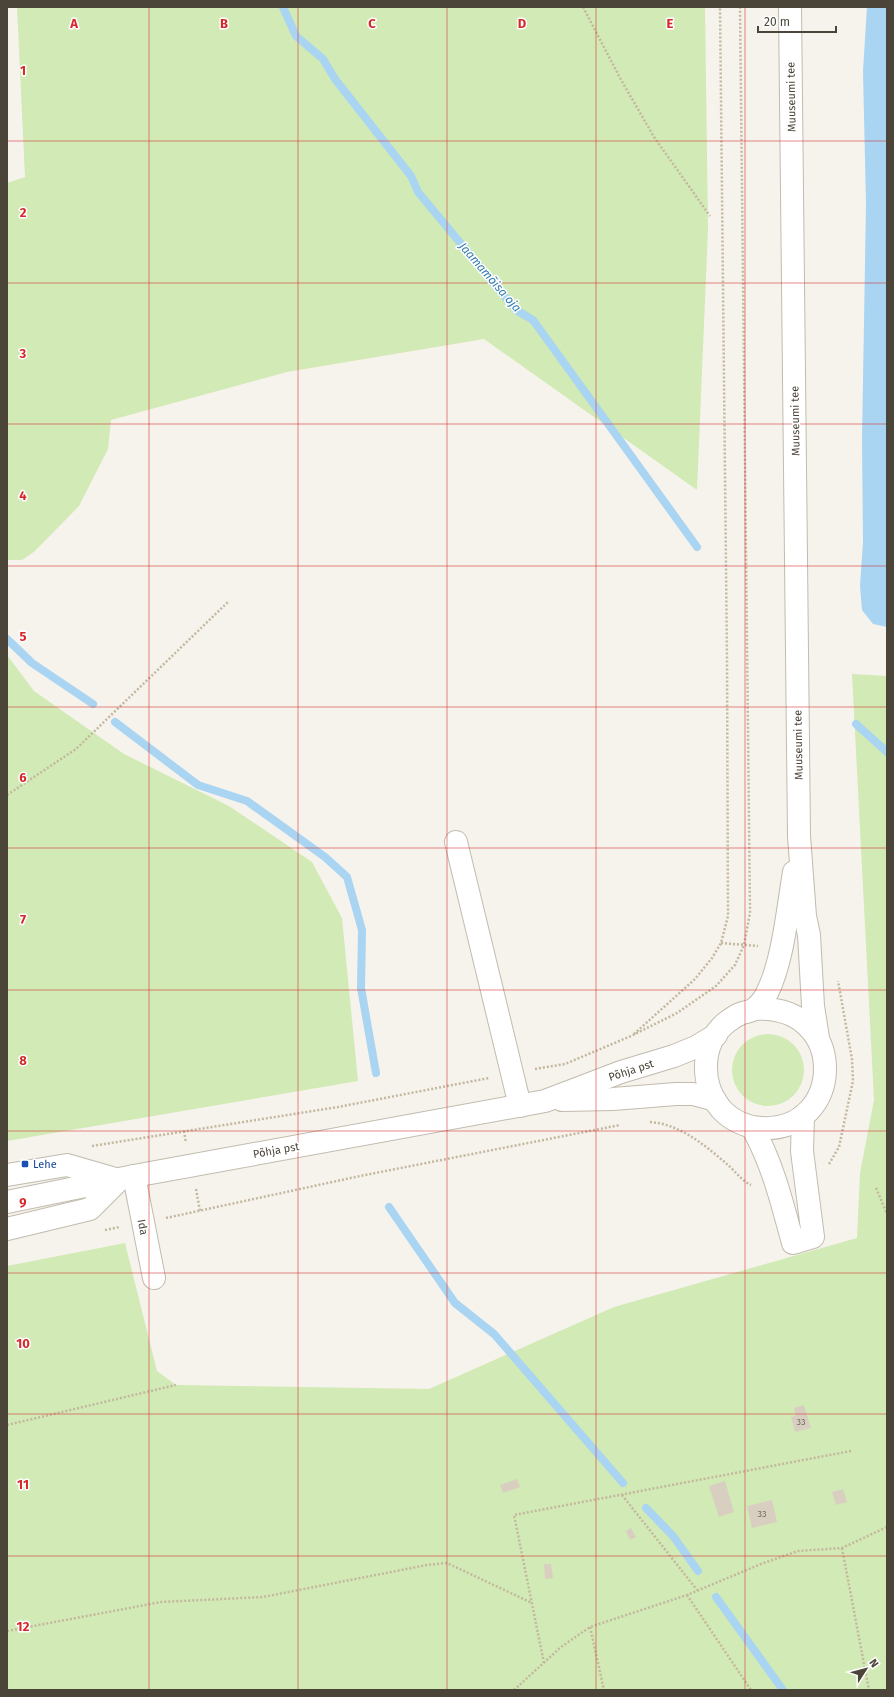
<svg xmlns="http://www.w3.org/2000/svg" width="894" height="1697" viewBox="0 0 894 1697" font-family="'Fira Sans',sans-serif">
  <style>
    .green { fill: #d2eab5 }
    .water { fill: #a9d4f2 }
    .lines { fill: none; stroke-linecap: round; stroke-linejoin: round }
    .stream { stroke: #a9d4f2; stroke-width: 8 }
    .building { fill: #d8cfc1 }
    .minor-casing { stroke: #c2bbae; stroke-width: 24 }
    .path { stroke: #c4b79f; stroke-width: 2.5; stroke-dasharray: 2 2; stroke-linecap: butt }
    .minor { stroke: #fff; stroke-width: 22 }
    .grid { fill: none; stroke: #d62828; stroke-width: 1; stroke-opacity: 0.55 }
    .transit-dot { fill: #1a4fb4; stroke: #fff; stroke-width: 1.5 }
    .labels { text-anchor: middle; stroke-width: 3; stroke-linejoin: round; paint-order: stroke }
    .number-label { font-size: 9px; fill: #6e675b }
    .street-label { font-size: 11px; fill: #4b4439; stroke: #fff }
    .transit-label { font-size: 11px; fill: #164399; stroke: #fff; text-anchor: start }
    .water-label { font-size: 12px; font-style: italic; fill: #2e7ab2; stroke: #fff }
    .grid-label { font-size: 13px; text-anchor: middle; font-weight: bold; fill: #d62828; stroke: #fff; stroke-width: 3; stroke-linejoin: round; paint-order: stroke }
  </style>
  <rect width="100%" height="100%" fill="#f6f3ec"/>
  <g class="green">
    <path d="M17,7H705L708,229L697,490L484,339L287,372L111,420L108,449L79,506L35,551L22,560H7V183L25,177Z"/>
    <path d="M7,655L34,691L124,754L229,806L312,862L342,918L358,1081L7,1141Z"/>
    <path d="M852,674L887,676V1690H7V1266L125,1243L157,1371L176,1385L429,1389L614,1307L857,1238L860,1173L874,1100Z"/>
    <circle cx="768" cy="1070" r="36"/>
  </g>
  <path class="water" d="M867,7H887V627L873,624L862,610L860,586L863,542L862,440L866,204L863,71Z"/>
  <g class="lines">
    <g class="stream">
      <path d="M283,7L296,36L323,59L335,79L411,176L418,192L516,310L533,320L697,547"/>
      <path d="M7,639L32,663L93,704"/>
      <path d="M115,722L198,785L247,801L325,857L347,877L362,930L361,988L376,1073"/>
      <path d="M856,724L887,752"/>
      <path d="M389,1207L455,1303L494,1334L623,1483"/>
      <path d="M646,1508L673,1536L698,1571"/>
      <path d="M716,1597L783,1690"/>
    </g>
  </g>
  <g class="building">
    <path d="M804,1405L811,1428L795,1432L791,1417L796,1416L794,1408Z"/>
    <path d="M517,1479L520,1487L503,1493L500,1485Z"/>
    <path d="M725,1481L734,1512L719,1517L709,1486Z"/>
    <path d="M843,1489L847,1502L836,1505L832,1492Z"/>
    <path d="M772,1500L777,1522L752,1528L747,1506Z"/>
    <path d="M631,1528L636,1537L630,1540L626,1531Z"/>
    <path d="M544,1564H551L553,1578L545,1579Z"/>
  </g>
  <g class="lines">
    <defs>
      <g id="minor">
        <path d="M790,7L799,836L805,916L809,935L813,1006L818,1038"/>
        <path d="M456,842L520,1106"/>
        <path d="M754,1009C850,1003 845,1133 761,1128C746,1127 731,1120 721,1109C700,1084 700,1043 727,1022C731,1019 735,1016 740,1014C744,1012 750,1012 754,1009C759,1006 765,998 767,993C783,962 788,907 794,872"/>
        <path d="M562,1100L613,1099L676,1094H693L715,1100"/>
        <path d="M752,1127C773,1164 782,1203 793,1243L813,1237L802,1151L803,1116"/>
        <path d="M7,1175L67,1165L119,1180L90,1209L7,1229"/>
        <path d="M134,1176L154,1278"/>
        <path d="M7,1202L134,1176L545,1101L621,1072L674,1056L696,1047L716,1035"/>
      </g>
    </defs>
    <use href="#minor" class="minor-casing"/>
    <g class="path">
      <path d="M583,7L620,78L654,137L710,216"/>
      <path d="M7,795L76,749L229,601"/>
      <path d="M721,943L758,946"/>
      <path d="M634,1034L695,979L712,958L721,943L728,916L727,659L720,7"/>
      <path d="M535,1069L565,1064L631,1036L677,1013L716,986L735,965L744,945L750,913L740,7"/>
      <path d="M650,1122C680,1124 706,1146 728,1165C735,1171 742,1181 751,1185"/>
      <path d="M184,1131L186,1143"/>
      <path d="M92,1146L338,1107L489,1078"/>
      <path d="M829,1164L839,1147L853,1081L852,1059L838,981"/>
      <path d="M876,1188L887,1214"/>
      <path d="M196,1189L200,1211"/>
      <path d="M166,1218L360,1176L620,1125"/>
      <path d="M105,1230L120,1227"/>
      <path d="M7,1425L176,1385"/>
      <path d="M622,1495L697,1590"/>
      <path d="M842,1548L869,1690"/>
      <path d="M687,1595L751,1690"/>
      <path d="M590,1627L604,1690"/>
      <path d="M7,1631L161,1602L263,1597L427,1565L447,1563L532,1603"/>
      <path d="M544,1663L514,1515L851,1451"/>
      <path d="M514,1690L561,1647L590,1627L687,1595L761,1564L798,1551L842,1548L887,1527"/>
    </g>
    <use href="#minor" class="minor"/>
  </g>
  <path class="grid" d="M149,7V1690M298,7V1690M447,7V1690M596,7V1690M745,7V1690M7,141H887M7,283H887M7,424H887M7,566H887M7,707H887M7,848H887M7,990H887M7,1131H887M7,1273H887M7,1414H887M7,1556H887"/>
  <rect class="transit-dot" x="21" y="1160" width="8" height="8" rx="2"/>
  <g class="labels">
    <g class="number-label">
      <text x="801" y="1425">33</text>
      <text x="762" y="1517">33</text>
    </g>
    <g class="street-label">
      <text transform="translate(791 97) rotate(-91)" y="4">Muuseumi tee</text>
      <text transform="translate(795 421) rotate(-91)" y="4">Muuseumi tee</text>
      <text transform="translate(798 745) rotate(-91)" y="4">Muuseumi tee</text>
      <text transform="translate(631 1070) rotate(-18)" y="4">Põhja pst</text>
      <text transform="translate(276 1150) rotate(-10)" y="4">Põhja pst</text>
      <text transform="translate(143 1227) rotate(79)" y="4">Ida</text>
    </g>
    <g class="transit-label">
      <text x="33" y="1168">Lehe</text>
    </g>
    <g class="water-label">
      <text transform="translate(490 277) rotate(49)" y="4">Jaamamõisa oja</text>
    </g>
  </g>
  <g class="grid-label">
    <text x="74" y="28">A</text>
    <text x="224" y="28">B</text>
    <text x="372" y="28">C</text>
    <text x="522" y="28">D</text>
    <text x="670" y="28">E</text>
    <text x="23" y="75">1</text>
    <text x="23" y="217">2</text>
    <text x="23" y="358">3</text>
    <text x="23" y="500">4</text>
    <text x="23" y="641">5</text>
    <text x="23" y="782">6</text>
    <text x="23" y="924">7</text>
    <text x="23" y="1065">8</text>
    <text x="23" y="1207">9</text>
    <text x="23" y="1348">10</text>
    <text x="23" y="1489">11</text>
    <text x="23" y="1631">12</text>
  </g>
  <rect width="894" height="1697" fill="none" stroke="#4b4439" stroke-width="16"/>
  <g transform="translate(866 1669) rotate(54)" stroke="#ffffff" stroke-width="3" paint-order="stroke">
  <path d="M0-3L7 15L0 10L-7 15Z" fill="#4b4439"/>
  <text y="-6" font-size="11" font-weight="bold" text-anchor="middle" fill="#4b4439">N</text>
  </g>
  <path d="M758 26v6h78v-6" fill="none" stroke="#4b4439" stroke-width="2"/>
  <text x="764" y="26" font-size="12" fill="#4b4439" stroke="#ffffff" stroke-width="3" paint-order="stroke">20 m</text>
</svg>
